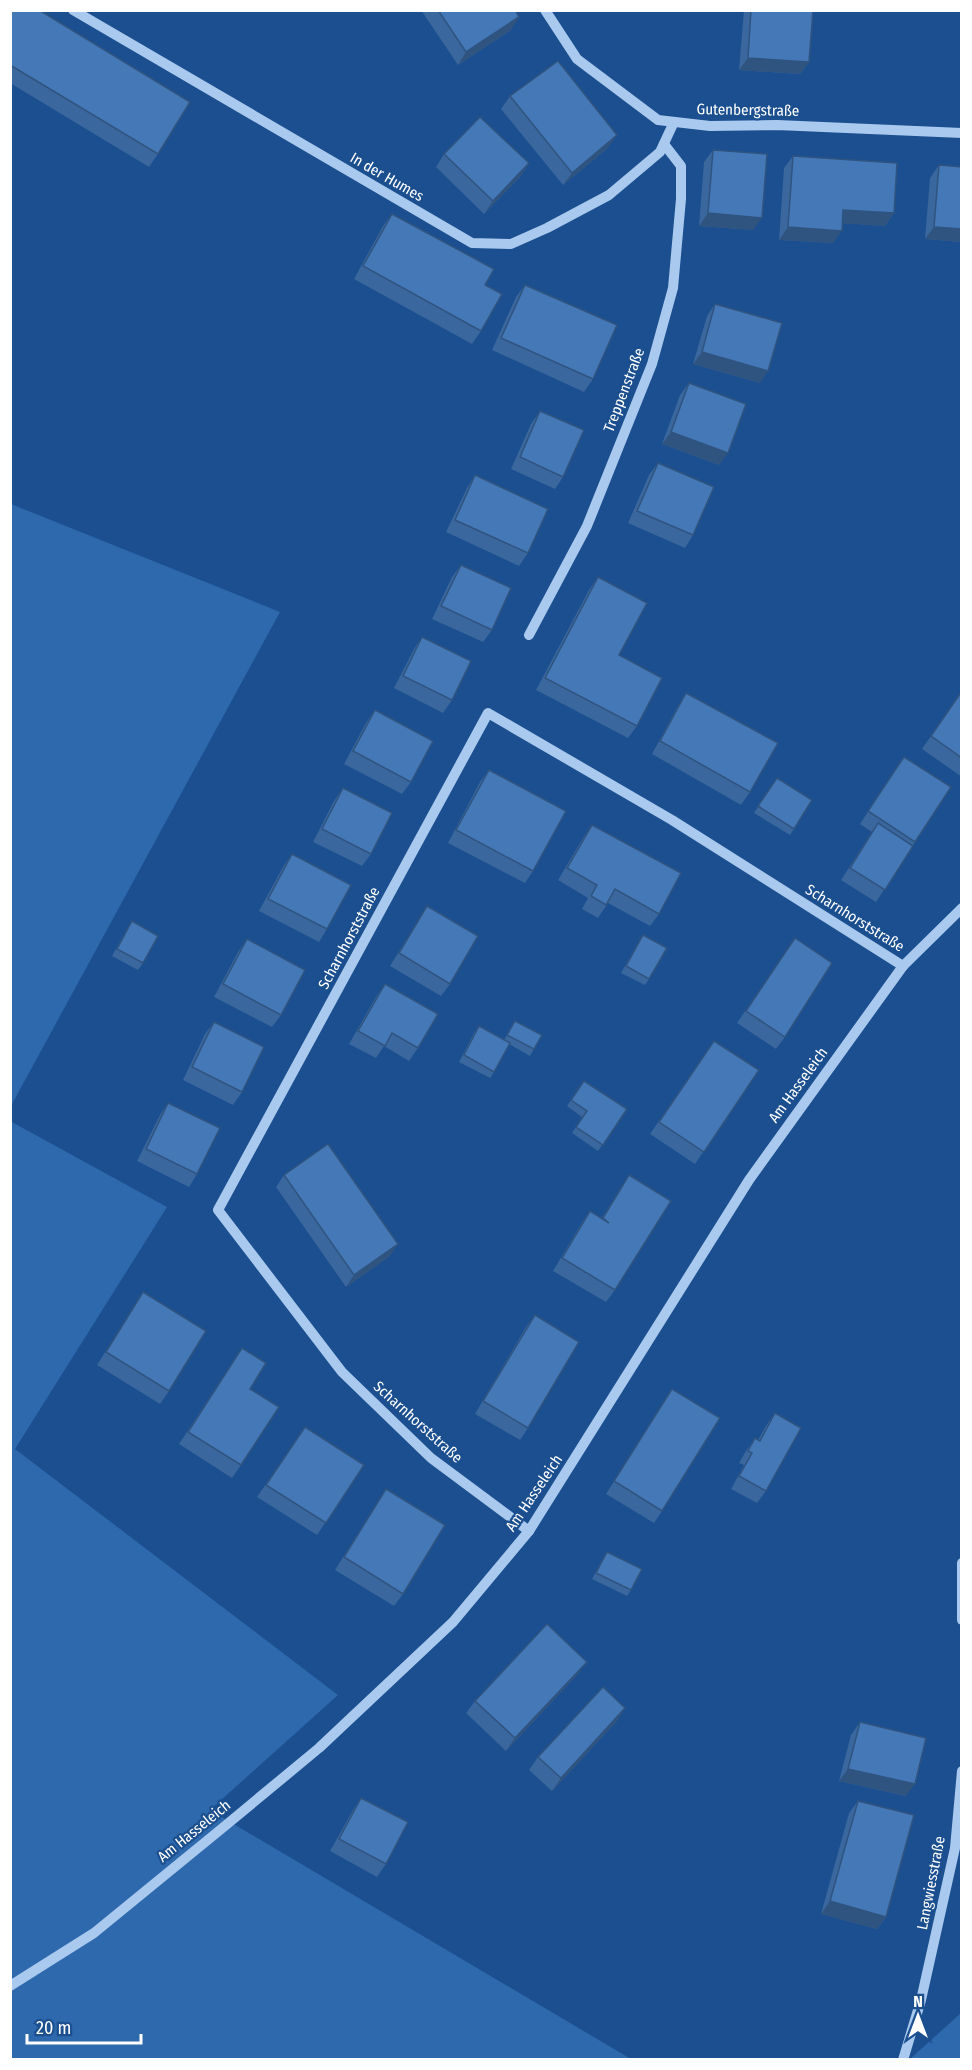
<svg xmlns="http://www.w3.org/2000/svg" width="972" height="2070" viewBox="0 0 972 2070" font-family="'Fira Sans Condensed',sans-serif">
  <style>
    .green { fill: #2e69ad }
    .lines { fill: none; stroke-linecap: round; stroke-linejoin: round }
    .minor { stroke: #a9c9ee; stroke-width: 10 }
    .wall { fill: #3a679d }
    .shaded-wall { fill: #305480 }
    .building { fill: #4478b7; stroke: #305480; stroke-width: 1.5 }
    .labels { text-anchor: middle; stroke-width: 4.5; stroke-linejoin: round; paint-order: stroke }
    .street-label { font-size: 15px; fill: #fff; stroke: #1b4f8f }
  </style>
  <rect width="100%" height="100%" fill="#1b4f8f"/>
  <g class="green">
    <path d="M11,504L280,612L11,1106Z"/>
    <path d="M10,1121L167,1207L15,1449L338,1695L210,1810L631,2059H11Z"/>
    <path d="M961,2013V2059H910Z"/>
  </g>
  <g class="lines">
    <g class="minor">
      <path d="M73,10L472,243L511,244L547,228L609,195L660,152L674,122"/>
      <path d="M545,10L577,59L658,120L710,126L777,125L962,133"/>
      <path d="M529,635L587,526L652,364L673,288L681,199V166L664,144"/>
      <path d="M529,1531L431,1458L342,1372L218,1210L488,713L672,820L903,966"/>
      <path d="M962,1563V1620"/>
      <path d="M10,1986L94,1933L220,1830L319,1748L453,1622L529,1531L749,1180L903,966L962,908"/>
      <path d="M903,2060L921,2000L955,1848L962,1771"/>
    </g>
  </g>
  <g class="wall">
    <path d="M10,10L158,154L149,167L10,83Z"/>
    <path d="M421,10H515L511,30L458,65Z"/>
    <path d="M744,10H813L809,62L800,74L739,70Z"/>
    <path d="M510,96L608,148L563,185L501,109Z"/>
    <path d="M713,150L753,230L699,226L704,162Z"/>
    <path d="M444,154L529,163L521,176L484,214L436,167Z"/>
    <path d="M793,156L894,213L885,226L842,223L833,243L779,240L784,168Z"/>
    <path d="M939,165L962,167V242L925,239L930,178Z"/>
    <path d="M392,214L485,285L481,331L472,344L354,279L383,226Z"/>
    <path d="M525,285L593,379L584,392L492,350L516,297Z"/>
    <path d="M715,304L760,383L693,364L707,316Z"/>
    <path d="M689,383L719,465L662,444L680,395Z"/>
    <path d="M540,411L563,477L555,489L511,469L531,424Z"/>
    <path d="M658,463L693,535L685,548L628,523L649,475Z"/>
    <path d="M475,475L528,553L519,566L446,532L467,488Z"/>
    <path d="M461,565L492,630L483,642L432,619L452,577Z"/>
    <path d="M598,577L619,655L637,726L628,738L536,690L589,590Z"/>
    <path d="M422,637L452,700L443,713L394,688L414,649Z"/>
    <path d="M962,691V777L922,749Z"/>
    <path d="M686,693L750,792L741,805L652,754L678,706Z"/>
    <path d="M375,710L411,782L402,794L344,764L366,723Z"/>
    <path d="M904,757L951,787L876,902L841,880L872,832L860,824Z"/>
    <path d="M489,770L533,871L525,883L448,843L480,782Z"/>
    <path d="M777,778L794,829L790,835L754,813Z"/>
    <path d="M343,788L371,854L362,866L313,842L334,801Z"/>
    <path d="M592,825L659,914L650,926L608,903L598,918L582,909L588,898L558,880L583,838Z"/>
    <path d="M292,854L327,929L319,942L259,911L283,867Z"/>
    <path d="M427,906L450,984L441,996L390,966L419,919Z"/>
    <path d="M132,921L143,963L138,970L112,956Z"/>
    <path d="M643,935L649,979L645,985L621,973Z"/>
    <path d="M795,938L785,1037L776,1049L737,1023Z"/>
    <path d="M247,939L281,1015L272,1027L214,997L238,952Z"/>
    <path d="M385,984L418,1048L409,1061L384,1046L376,1058L349,1044L376,997Z"/>
    <path d="M515,1021L534,1049L530,1056L509,1044L494,1072L490,1078L459,1062L474,1033L479,1026L504,1040Z"/>
    <path d="M214,1022L242,1092L233,1105L183,1080L205,1034Z"/>
    <path d="M714,1041L759,1070L695,1164L650,1134Z"/>
    <path d="M584,1081L627,1109L598,1151L572,1133L582,1117L567,1106Z"/>
    <path d="M168,1103L197,1174L189,1187L137,1161L160,1115Z"/>
    <path d="M284,1175L390,1256L346,1287L276,1187Z"/>
    <path d="M629,1175L615,1290L606,1302L553,1271L581,1224L590,1211L602,1218Z"/>
    <path d="M143,1292L169,1391L160,1404L97,1365Z"/>
    <path d="M535,1315L528,1428L520,1440L475,1414L526,1327Z"/>
    <path d="M242,1348L250,1389L241,1465L232,1478L179,1444Z"/>
    <path d="M672,1389L662,1511L654,1523L606,1494Z"/>
    <path d="M775,1413L766,1491L757,1503L731,1489L744,1465L739,1463L746,1451L755,1438L758,1440L766,1426Z"/>
    <path d="M305,1427L364,1465L317,1535L257,1497Z"/>
    <path d="M386,1489L403,1594L394,1606L335,1570Z"/>
    <path d="M607,1552L631,1590L627,1596L592,1579L603,1558Z"/>
    <path d="M578,1674L506,1751L466,1713L475,1701Z"/>
    <path d="M617,1721L552,1791L529,1770L538,1757Z"/>
    <path d="M860,1722L906,1796L839,1781L851,1735Z"/>
    <path d="M361,1798L386,1864L377,1877L330,1851L353,1810Z"/>
    <path d="M858,1801L886,1917L877,1929L821,1914L849,1813Z"/>
  </g>
  <g class="shaded-wall">
    <path d="M519,17L511,30L458,65L466,52Z"/>
    <path d="M748,58L809,62L800,74L739,70Z"/>
    <path d="M617,135L608,148L563,185L572,173Z"/>
    <path d="M529,163L521,176L484,214L493,201Z"/>
    <path d="M843,210L894,213L885,226L835,223Z"/>
    <path d="M708,213L762,218L753,230L699,226Z"/>
    <path d="M788,227L842,231L833,243L779,240Z"/>
    <path d="M934,227L962,229V242L925,239Z"/>
    <path d="M702,352L768,371L760,383L693,364Z"/>
    <path d="M671,432L728,453L719,465L662,444Z"/>
    <path d="M398,1244L390,1256L346,1287L354,1275Z"/>
    <path d="M587,1662L578,1674L506,1751L515,1738Z"/>
    <path d="M625,1708L617,1721L552,1791L561,1778Z"/>
    <path d="M848,1769L915,1784L906,1796L839,1781Z"/>
    <path d="M830,1901L886,1917L877,1929L821,1914Z"/>
  </g>
  <g class="building">
    <path d="M10,10H39L190,102L158,154L10,65Z"/>
    <path d="M438,10H515L519,17L466,52Z"/>
    <path d="M751,10H813L809,62L748,58Z"/>
    <path d="M558,61L617,135L572,173L510,96Z"/>
    <path d="M480,117L529,163L493,201L444,154Z"/>
    <path d="M713,150L767,154L762,218L708,213Z"/>
    <path d="M793,156L897,163L894,213L843,210L842,231L788,227Z"/>
    <path d="M939,165L962,167V229L934,227Z"/>
    <path d="M392,214L494,269L485,285L502,294L481,331L363,266Z"/>
    <path d="M525,285L617,325L593,379L501,338Z"/>
    <path d="M715,304L782,323L768,371L702,352Z"/>
    <path d="M689,383L746,404L728,453L671,432Z"/>
    <path d="M540,411L584,430L563,477L520,457Z"/>
    <path d="M658,463L714,487L693,535L637,511Z"/>
    <path d="M475,475L548,509L528,553L455,520Z"/>
    <path d="M461,565L511,588L492,630L441,606Z"/>
    <path d="M598,577L647,603L619,655L662,678L637,726L545,678Z"/>
    <path d="M422,637L471,661L452,700L403,676Z"/>
    <path d="M962,691V758L931,736Z"/>
    <path d="M686,693L778,743L750,792L660,741Z"/>
    <path d="M375,710L433,741L411,782L353,751Z"/>
    <path d="M904,757L951,787L915,842L868,811Z"/>
    <path d="M489,770L566,811L533,871L456,830Z"/>
    <path d="M777,778L812,800L794,829L758,806Z"/>
    <path d="M343,788L392,813L371,854L322,829Z"/>
    <path d="M878,823L913,846L885,890L850,868Z"/>
    <path d="M592,825L681,873L659,914L615,889L606,905L591,896L597,885L567,868Z"/>
    <path d="M292,854L351,885L327,929L268,899Z"/>
    <path d="M427,906L478,936L450,984L399,953Z"/>
    <path d="M132,921L158,936L143,963L117,949Z"/>
    <path d="M643,935L667,948L649,979L626,966Z"/>
    <path d="M795,938L832,963L785,1037L746,1011Z"/>
    <path d="M247,939L305,970L281,1015L223,984Z"/>
    <path d="M385,984L438,1014L418,1048L392,1033L385,1046L358,1031Z"/>
    <path d="M515,1021L542,1035L534,1049L507,1035Z"/>
    <path d="M214,1022L264,1047L242,1092L192,1067Z"/>
    <path d="M479,1026L510,1043L494,1072L464,1055Z"/>
    <path d="M714,1041L759,1070L704,1152L659,1122Z"/>
    <path d="M584,1081L627,1109L603,1145L576,1127L587,1111L571,1100Z"/>
    <path d="M168,1103L220,1128L197,1174L146,1149Z"/>
    <path d="M328,1144L398,1244L354,1275L284,1175Z"/>
    <path d="M629,1175L671,1201L615,1290L562,1258L590,1211L609,1223L603,1218Z"/>
    <path d="M143,1292L206,1331L169,1391L106,1352Z"/>
    <path d="M535,1315L579,1342L528,1428L483,1401Z"/>
    <path d="M242,1348L266,1363L250,1389L279,1407L241,1465L188,1432Z"/>
    <path d="M672,1389L720,1418L662,1511L614,1481Z"/>
    <path d="M775,1413L801,1428L766,1491L739,1476L752,1453L748,1451L755,1438L760,1441Z"/>
    <path d="M305,1427L364,1465L326,1523L266,1485Z"/>
    <path d="M386,1489L445,1525L403,1594L344,1557Z"/>
    <path d="M607,1552L642,1569L631,1590L596,1573Z"/>
    <path d="M547,1624L587,1662L515,1738L475,1701Z"/>
    <path d="M603,1687L625,1708L561,1778L538,1757Z"/>
    <path d="M860,1722L926,1738L915,1784L848,1769Z"/>
    <path d="M361,1798L408,1822L386,1864L339,1839Z"/>
    <path d="M858,1801L914,1815L886,1917L830,1901Z"/>
  </g>
  <g class="labels">
    <g class="street-label">
      <text transform="translate(748 110) rotate(1)" y="5">Gutenbergstraße</text>
      <text transform="translate(387 177) rotate(30)" y="5">In der Humes</text>
      <text transform="translate(624 390) rotate(-69)" y="5">Treppenstraße</text>
      <text transform="translate(855 918) rotate(32)" y="5">Scharnhorststraße</text>
      <text transform="translate(349 938) rotate(-62)" y="5">Scharnhorststraße</text>
      <text transform="translate(798 1085) rotate(-54)" y="5">Am Hasseleich</text>
      <text transform="translate(418 1422) rotate(42)" y="5">Scharnhorststraße</text>
      <text transform="translate(534 1493) rotate(-56)" y="5">Am Hasseleich</text>
      <text transform="translate(194 1831) rotate(-39)" y="5">Am Hasseleich</text>
      <text transform="translate(931 1883) rotate(-79)" y="5">Langwiesstraße</text>
    </g>
  </g>
  <rect width="972" height="2070" fill="none" stroke="#ffffff" stroke-width="24"/>
  <g transform="translate(918 2016)" stroke="#1b4f8f" stroke-width="4.5" paint-order="stroke">
  <path d="M0-4.5L10 22L0 15L-10 22Z" fill="#ffffff"/>
  <text y="-9" font-size="16" font-weight="bold" text-anchor="middle" fill="#ffffff">N</text>
  </g>
  <path d="M27 2034v9h114v-9" fill="none" stroke="#ffffff" stroke-width="3"/>
  <text x="36" y="2034" font-size="18" fill="#ffffff" stroke="#1b4f8f" stroke-width="4.5" paint-order="stroke">20 m</text>
</svg>
